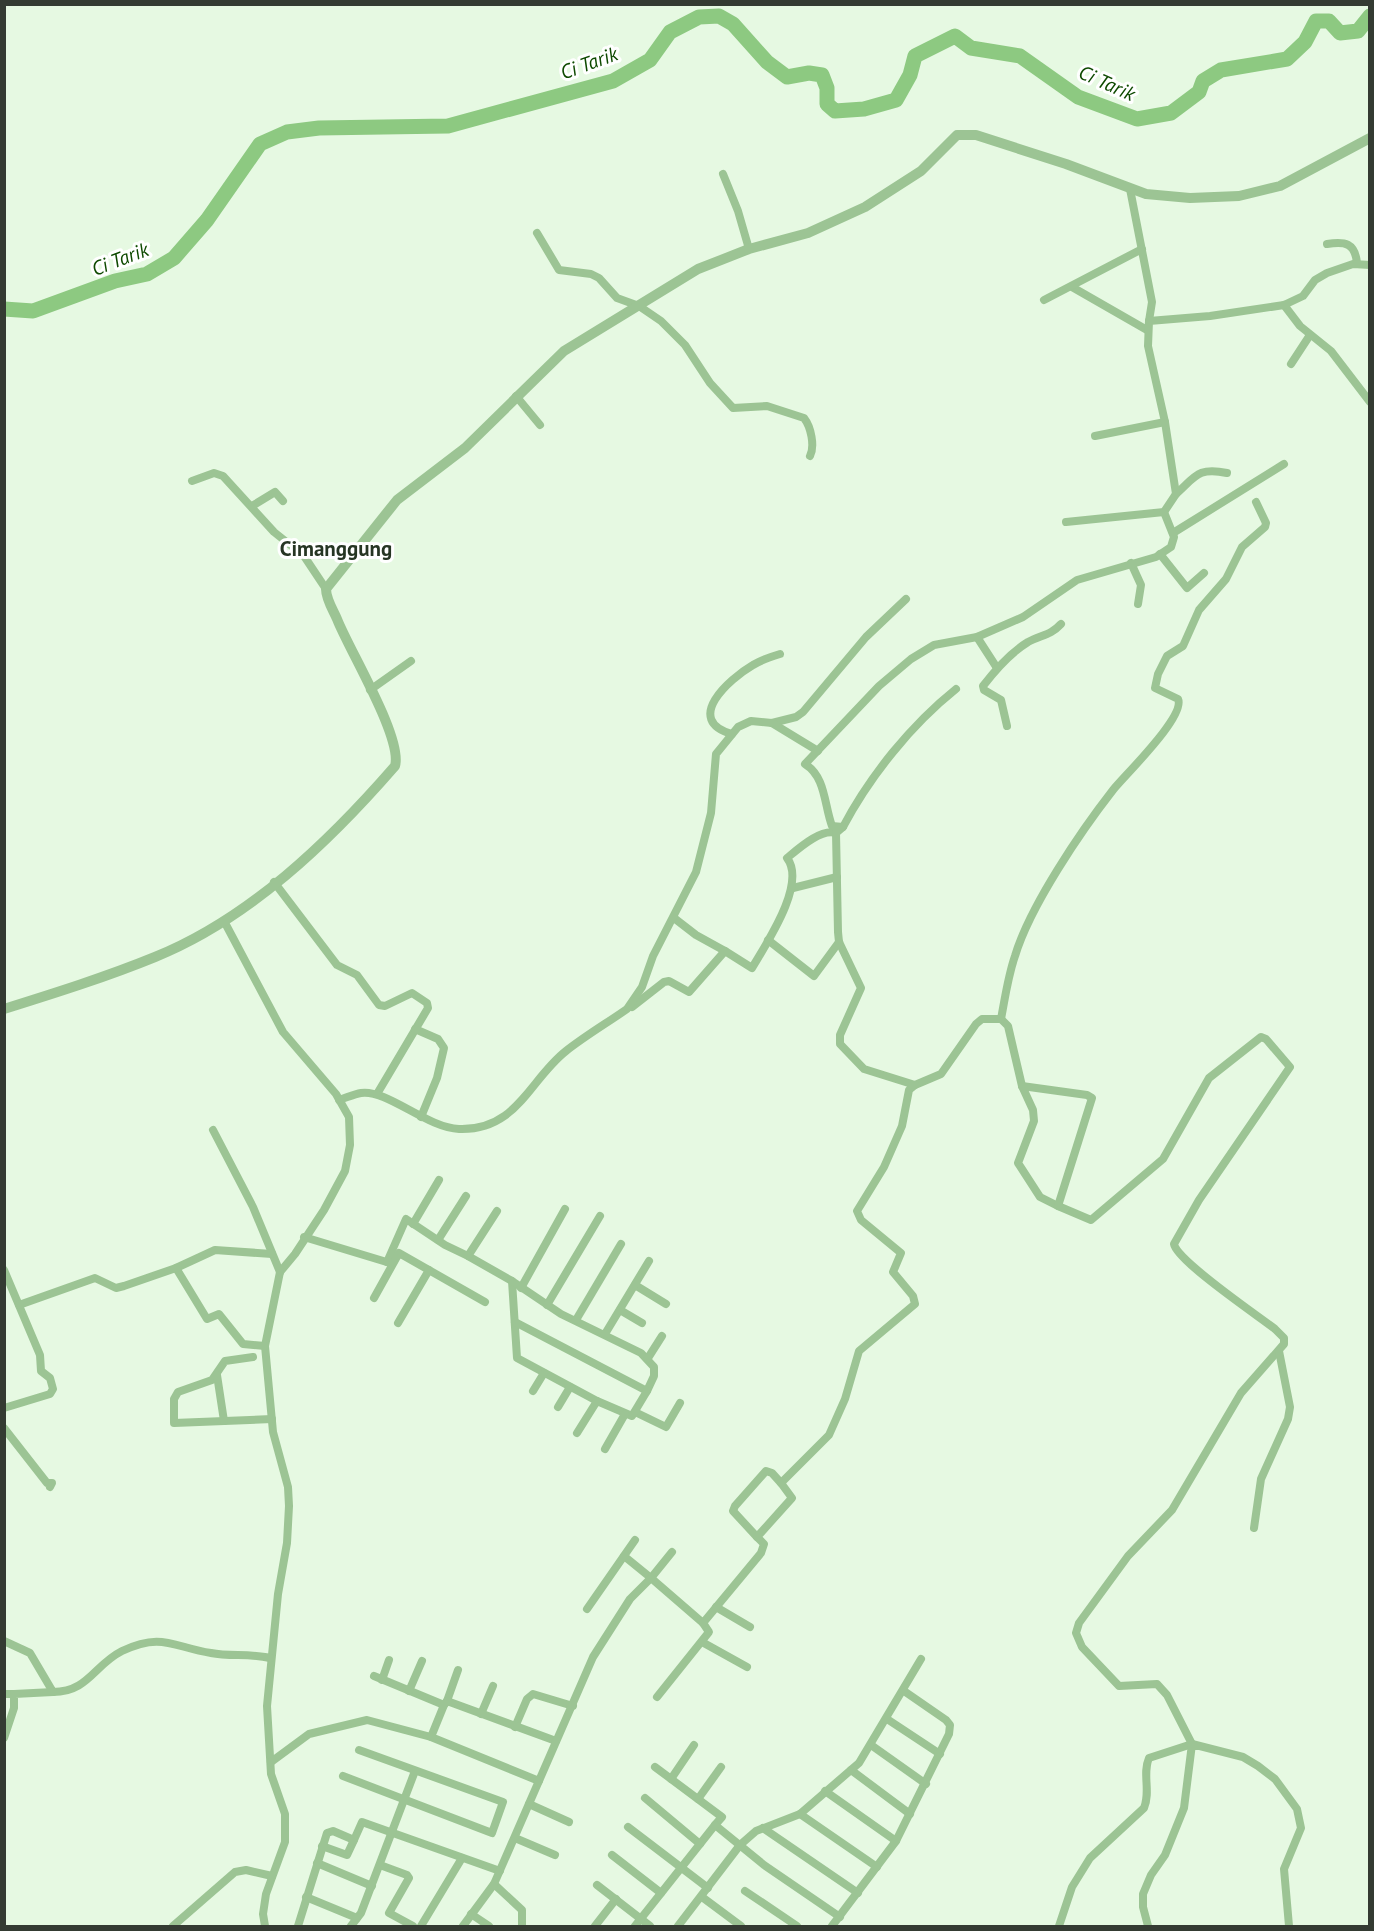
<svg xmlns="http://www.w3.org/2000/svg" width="1374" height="1931" viewBox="0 0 1374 1931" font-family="'PT Sans',sans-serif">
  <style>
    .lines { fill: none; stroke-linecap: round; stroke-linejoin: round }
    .river { stroke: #8dc981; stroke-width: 15 }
    .minor { stroke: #9cc494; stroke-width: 8 }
    .tertiary { stroke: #9cc494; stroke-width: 10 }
    .labels { text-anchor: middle; stroke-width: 6; stroke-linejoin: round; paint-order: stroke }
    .water-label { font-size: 20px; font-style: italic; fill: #0e4a00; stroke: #fff }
    .quarter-label { font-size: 21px; font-weight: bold; fill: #263523; stroke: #fff }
  </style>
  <rect width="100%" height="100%" fill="#e6f9e2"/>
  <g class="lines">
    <path class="river" d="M4,309L33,311L115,281L147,274L174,258L207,220L260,144L287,132L319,128L448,126L613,81L650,60L670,32L699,17L719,16L733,24L767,62L787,77L809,73L822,75L827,88V104L835,111L864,109L896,100L910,75L915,56L955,36L971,48L1020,56L1078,97L1137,119L1171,113L1199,92L1203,81L1221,70L1287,59L1305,42L1316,21H1329L1340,33L1358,31L1370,16"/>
    <g class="minor">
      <path d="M723,174L738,211L749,249"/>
      <path d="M1130,189L1152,302L1149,321"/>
      <path d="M537,233L559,270L591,274L599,278L617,298L639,306L661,321L685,345L710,383L733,408L767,406L804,418C811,427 815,446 810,456"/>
      <path d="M1327,244C1345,241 1355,243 1357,263"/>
      <path d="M1072,287L1147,330"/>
      <path d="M1044,300L1142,249"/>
      <path d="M1284,305L1300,326L1331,351L1370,402"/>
      <path d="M1291,364L1310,335"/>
      <path d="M516,396L540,425"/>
      <path d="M1095,436L1165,422"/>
      <path d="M192,481L214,473L223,476L274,532L304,556L326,589"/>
      <path d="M1176,494C1196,476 1198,467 1227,473"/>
      <path d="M252,506L275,492L283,501"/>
      <path d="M1066,522L1164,512L1176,494L1165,422L1148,346L1149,321L1210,316L1284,305L1303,296L1315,280L1327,273L1353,264L1370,265"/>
      <path d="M1173,533L1284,464"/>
      <path d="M1160,554L1187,588L1204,573"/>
      <path d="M1131,563L1141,585L1138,604"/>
      <path d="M977,637L997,668"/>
      <path d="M370,690L411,661"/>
      <path d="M772,723L796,717L803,712L866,637L906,599"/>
      <path d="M1007,726L1001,700L984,690L983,686C996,669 1010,653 1028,642C1041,635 1051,635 1061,624"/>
      <path d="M732,734C683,720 729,679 753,665C761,660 770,657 780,654"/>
      <path d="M843,827C870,776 911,725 956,689"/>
      <path d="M274,882L337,965L357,975L379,1005L385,1006L412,993L427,1003L428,1008L377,1094"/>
      <path d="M793,888L837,877"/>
      <path d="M674,918L696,935L725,951"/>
      <path d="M224,921L283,1032L336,1094L349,1117L350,1145L345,1171L324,1210L295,1254L280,1272L265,1346L273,1432L288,1487L289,1506L287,1543L278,1594L267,1706L271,1774L285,1814V1842L266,1894L263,1914L265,1926"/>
      <path d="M768,940L814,976L839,942"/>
      <path d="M632,1007L664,982L669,981L689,992L725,951L752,968C766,944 807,884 787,858C798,849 821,828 836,833"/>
      <path d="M1001,1019L1008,1026L1022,1086L1033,1110L1034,1121L1018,1163L1040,1197L1058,1206"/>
      <path d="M415,1029L438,1039L444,1048L437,1078L421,1117"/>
      <path d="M915,1085L941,1074L976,1024L982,1019H1001C1005,998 1008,976 1015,956C1030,906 1081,831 1113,790C1125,775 1186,716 1178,699L1155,688L1158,674L1167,656L1183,646L1199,610L1226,579L1242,547L1265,527L1266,523L1256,502"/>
      <path d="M1022,1086L1087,1095L1092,1098L1058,1206L1091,1220L1163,1159L1209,1078L1261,1037L1266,1039L1290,1067L1199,1200L1174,1244C1177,1261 1257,1315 1275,1329L1284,1338V1344L1241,1393L1172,1510L1128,1556L1079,1623L1076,1633L1082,1647L1119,1686L1157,1684L1167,1695L1192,1744L1149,1758C1142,1774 1151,1791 1144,1808L1090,1858L1072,1887L1059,1926"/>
      <path d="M339,1100C346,1098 354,1094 361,1093C387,1089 427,1128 459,1129C517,1131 529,1080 566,1051C585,1036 607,1023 627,1009L642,987L653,956L696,872L711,813L716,754L738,727L751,721L772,723L818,751"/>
      <path d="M213,1130L253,1207L280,1272"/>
      <path d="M497,1211L468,1256L512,1281L517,1358L597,1401"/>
      <path d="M413,1224L439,1180"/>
      <path d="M304,1237L390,1263"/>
      <path d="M438,1240L466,1196"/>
      <path d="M387,1262L406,1219L445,1245L468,1256"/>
      <path d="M176,1268L207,1319L219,1314L243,1344L265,1346"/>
      <path d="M4,1270L40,1355L41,1371L50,1378L53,1389L50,1394L4,1408"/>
      <path d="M512,1281L561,1314L641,1353L654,1367V1376L647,1391L515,1322"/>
      <path d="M635,1285L666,1304"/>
      <path d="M521,1288L565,1209"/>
      <path d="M374,1298L399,1253L485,1302"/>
      <path d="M19,1305L95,1278L116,1288L124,1286L176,1268L215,1250L272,1254"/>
      <path d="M547,1305L600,1216"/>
      <path d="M620,1310L642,1323"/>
      <path d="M576,1320L621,1244"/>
      <path d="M398,1323L429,1270"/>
      <path d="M605,1334L649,1261"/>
      <path d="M253,1357L225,1361L212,1380L178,1392L174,1399V1423L272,1419"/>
      <path d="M648,1358L662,1336"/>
      <path d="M217,1375L224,1421"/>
      <path d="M533,1391L544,1373"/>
      <path d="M558,1407L570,1387"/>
      <path d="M635,1412L666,1427L680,1403"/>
      <path d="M4,1428L47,1483H52L50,1487"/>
      <path d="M577,1433L597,1401L632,1416L647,1391"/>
      <path d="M605,1449L625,1414"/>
      <path d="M1254,1528L1261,1479L1288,1419L1290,1407L1279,1351"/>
      <path d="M757,1537L733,1511L735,1506L766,1471L772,1473L781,1483"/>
      <path d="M624,1556L651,1578L672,1552"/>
      <path d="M716,1607L750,1627"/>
      <path d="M587,1609L635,1540"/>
      <path d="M4,1641L30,1653L53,1692C88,1692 94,1665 122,1651C162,1632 173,1647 211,1653C230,1657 249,1653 270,1658"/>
      <path d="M702,1642L747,1667"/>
      <path d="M374,1676L444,1705"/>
      <path d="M382,1680L389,1660"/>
      <path d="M409,1691L422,1661"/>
      <path d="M4,1694H14"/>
      <path d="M657,1697L709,1632L703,1623"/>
      <path d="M447,1701L458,1670"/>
      <path d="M481,1714L493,1686"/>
      <path d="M887,1719L940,1754"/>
      <path d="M515,1727L527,1699L533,1694L573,1706"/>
      <path d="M4,1738L14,1708V1694L53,1692"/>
      <path d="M871,1745L926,1784"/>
      <path d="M271,1762L309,1734L367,1720L431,1737"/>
      <path d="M655,1767L722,1817L715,1825L764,1865L840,1917"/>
      <path d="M851,1770L910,1814"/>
      <path d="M343,1776L492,1833L503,1802L359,1750"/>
      <path d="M671,1779L694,1745"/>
      <path d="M539,1781L431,1737L444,1705L447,1701L556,1741"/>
      <path d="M825,1791L896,1841"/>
      <path d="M645,1798L700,1844"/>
      <path d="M698,1799L721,1767"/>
      <path d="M529,1804L569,1822"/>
      <path d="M800,1814L877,1867"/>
      <path d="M628,1827L708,1888"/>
      <path d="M763,1828L858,1893"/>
      <path d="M515,1838L555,1855"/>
      <path d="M322,1846L347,1855L354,1840"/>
      <path d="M612,1855L661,1893"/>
      <path d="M317,1863L372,1886"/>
      <path d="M380,1865L407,1875L409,1878L389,1913L413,1926"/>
      <path d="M494,1884L522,1910V1926"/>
      <path d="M597,1885L650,1926"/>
      <path d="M745,1891L797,1926"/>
      <path d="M306,1897L357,1918"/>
      <path d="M702,1897L741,1926"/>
      <path d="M471,1914L489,1926"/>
      <path d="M173,1926L235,1872L246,1870L272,1876"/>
      <path d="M298,1926L327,1833L333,1831L354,1840L362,1822L500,1871"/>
      <path d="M351,1926L361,1913L415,1771"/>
      <path d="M421,1926L462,1858"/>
      <path d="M463,1926L494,1884L593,1657L630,1599L651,1578L703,1623L761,1553L764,1544L757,1537L792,1498L781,1483L829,1435L845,1399L859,1351L915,1304L913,1296L893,1272L901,1253L861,1220L857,1211L884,1167L902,1126L909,1090L915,1085L864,1069L840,1044V1035L861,988L839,942L838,932L836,833L843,827L832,826C824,805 826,777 805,764L879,686L911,659L934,645L977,637L1023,617L1077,580L1156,557L1171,547L1174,537L1164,512"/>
      <path d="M595,1926L616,1899"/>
      <path d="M635,1926L715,1825"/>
      <path d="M678,1926L740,1845L756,1831L800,1814L859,1763L921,1659"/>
      <path d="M832,1926L896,1841L949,1734L950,1725L946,1720L904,1691"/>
      <path d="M1148,1926L1143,1907V1894L1151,1875L1165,1855L1184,1808L1192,1744L1243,1757L1258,1766L1275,1779L1297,1809L1301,1828L1284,1869L1289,1926"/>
    </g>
    <path class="tertiary" d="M4,1009C55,993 106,977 155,957C249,919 329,842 395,766C403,738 349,650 337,619C333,610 326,599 326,589L397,500L465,448L564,351L698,269L749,249L808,233L865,207L921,171L957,135H976L1066,164L1146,194L1190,198L1239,196L1280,186L1370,138"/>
  </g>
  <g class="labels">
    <g class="water-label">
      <text transform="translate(589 63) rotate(-20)" y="7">Ci Tarik</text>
      <text transform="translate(1107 83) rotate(24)" y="7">Ci Tarik</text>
      <text transform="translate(120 259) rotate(-21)" y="7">Ci Tarik</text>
    </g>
    <g class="quarter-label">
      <text x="336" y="556">Cimanggung</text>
    </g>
  </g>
  <rect width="1374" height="1931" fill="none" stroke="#343b32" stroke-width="12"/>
</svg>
